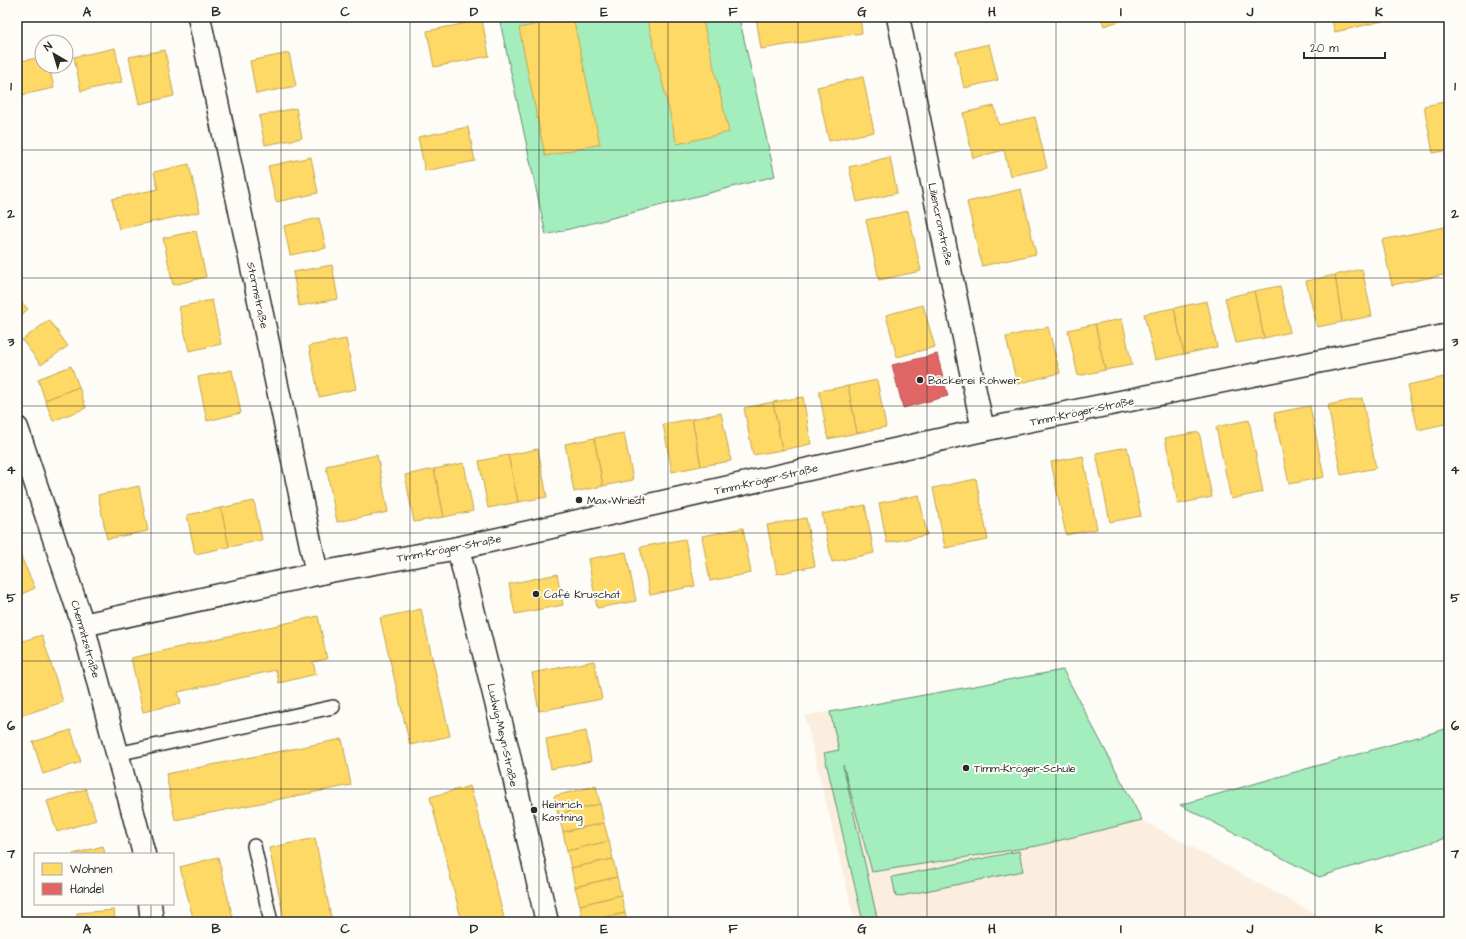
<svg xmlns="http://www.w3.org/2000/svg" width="1466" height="939" viewBox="0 0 1466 939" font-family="'Architects Daughter',sans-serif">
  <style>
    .built { fill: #fbeedf }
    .green { fill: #a4edbc; stroke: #688c74 }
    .homes { fill: #ffd966; stroke: #bfa554 }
    .shops { fill: #e06666; stroke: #aa5454 }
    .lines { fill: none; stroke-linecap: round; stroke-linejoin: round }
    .service-casing { stroke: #2b2b2b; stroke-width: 16 }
    .minor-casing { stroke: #2b2b2b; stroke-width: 25 }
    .service { stroke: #fdfcf7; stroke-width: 13 }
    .minor { stroke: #fdfcf7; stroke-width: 22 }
    .grid { fill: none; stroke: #2b2b2b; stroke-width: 1; stroke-opacity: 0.55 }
    .poi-dot { fill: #2b2b2b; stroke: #fdfcf7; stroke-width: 1.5 }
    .labels { text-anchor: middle; stroke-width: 4; stroke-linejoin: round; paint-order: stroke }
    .street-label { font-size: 11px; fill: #2b2b2b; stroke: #fdfcf7 }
    .poi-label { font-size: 11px; fill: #2b2b2b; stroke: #fdfcf7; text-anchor: start }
    .neatline { fill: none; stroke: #2b2b2b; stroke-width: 1.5 }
    .grid-label { font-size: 13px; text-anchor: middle; font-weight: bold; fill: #2b2b2b }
  </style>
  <rect width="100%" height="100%" fill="#fdfcf7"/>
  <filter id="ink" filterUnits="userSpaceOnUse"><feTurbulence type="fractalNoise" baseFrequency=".025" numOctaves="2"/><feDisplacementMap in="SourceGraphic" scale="8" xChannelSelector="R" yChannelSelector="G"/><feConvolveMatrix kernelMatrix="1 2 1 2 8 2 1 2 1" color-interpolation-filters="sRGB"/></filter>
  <g filter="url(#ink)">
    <path class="built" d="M1063,670L1142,820L1330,922H855L805,716Z"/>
    <g class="green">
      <path d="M499,17H739L775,176L546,235Z"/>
      <path d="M1063,670L1142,820L1037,846L872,872L843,765L878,922H863L824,753L839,750L830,712Z"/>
      <path d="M1449,728V837L1319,877L1180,805Z"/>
      <path d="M1019,851L1023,871L896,897L892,877Z"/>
    </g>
    <g class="homes">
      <path d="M573,17L600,144L545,156L519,28Z"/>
      <path d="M647,17H702L729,132L677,144Z"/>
      <path d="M756,17H860L862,33L761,49Z"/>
      <path d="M1101,17H1132L1104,26Z"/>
      <path d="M1331,17H1386L1387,20L1335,32Z"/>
      <path d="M482,20L489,56L434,67L427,31Z"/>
      <path d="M989,44L998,80L964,88L956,52Z"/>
      <path d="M115,48L122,82L81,91L74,57Z"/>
      <path d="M165,50L174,96L139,104L129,57Z"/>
      <path d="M289,53L296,86L256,94L250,61Z"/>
      <path d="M42,57V66H49L54,88L17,96V62Z"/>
      <path d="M863,77L874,132L829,141L817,87Z"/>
      <path d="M1449,101V150L1433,153L1424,106Z"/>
      <path d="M994,106L999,125L1035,117L1047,168L1010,176L1004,150L973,158L963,113Z"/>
      <path d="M296,108L302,138L265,145L259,116Z"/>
      <path d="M468,127L475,161L425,171L418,137Z"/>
      <path d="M311,157L318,193L276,202L268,166Z"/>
      <path d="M890,157L897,193L857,202L849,167Z"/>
      <path d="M189,164L200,212L119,229L112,199L158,189L154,172Z"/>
      <path d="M1021,189L1036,254L982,266L967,202Z"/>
      <path d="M908,211L921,271L879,280L866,220Z"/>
      <path d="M319,218L326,248L290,255L284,226Z"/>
      <path d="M1449,226V274L1392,285L1382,240Z"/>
      <path d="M196,231L206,277L173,285L163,238Z"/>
      <path d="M332,265L338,299L299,306L293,272Z"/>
      <path d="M1362,269L1372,316L1342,322L1335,275Z"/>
      <path d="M1335,275L1342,322L1317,327L1306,281Z"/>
      <path d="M1280,286L1290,332L1264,338L1254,291Z"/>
      <path d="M1254,291L1264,338L1236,343L1225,298Z"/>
      <path d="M17,297L28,309L17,319Z"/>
      <path d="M212,300L221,344L189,351L179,307Z"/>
      <path d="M1207,301L1217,347L1184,354L1174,308Z"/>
      <path d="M923,305L935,347L897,357L886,315Z"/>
      <path d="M1174,308L1184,354L1155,360L1144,314Z"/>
      <path d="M1122,319L1132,365L1105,370L1095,324Z"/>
      <path d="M49,320L68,346L41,365L22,340Z"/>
      <path d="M1095,324L1105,370L1078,376L1068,330Z"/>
      <path d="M1048,327L1060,373L1017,384L1006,337Z"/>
      <path d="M346,339L356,389L319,397L309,346Z"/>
      <path d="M71,366L79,387L45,400L38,379Z"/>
      <path d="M232,370L241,413L207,421L198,377Z"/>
      <path d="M1449,376V423L1418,430L1408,385Z"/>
      <path d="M877,380L886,427L857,433L848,386Z"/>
      <path d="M848,386L857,433L828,439L819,391Z"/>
      <path d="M79,387L86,408L53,421L45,400Z"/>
      <path d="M803,397L811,444L782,450L773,402Z"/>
      <path d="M1362,398L1376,468L1341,475L1328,405Z"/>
      <path d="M773,402L782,450L753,455L744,408Z"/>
      <path d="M1310,406L1324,477L1289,484L1274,413Z"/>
      <path d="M721,413L731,461L701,466L692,419Z"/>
      <path d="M692,419L701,466L672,472L663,424Z"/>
      <path d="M1249,420L1263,492L1231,499L1216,427Z"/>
      <path d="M1199,432L1212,497L1178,504L1165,438Z"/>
      <path d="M624,433L633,480L603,486L594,438Z"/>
      <path d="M594,438L603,486L574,492L565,444Z"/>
      <path d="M1127,447L1141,516L1110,522L1096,453Z"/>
      <path d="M538,449L547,497L518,502L508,455Z"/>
      <path d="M377,455L388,512L337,522L326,466Z"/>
      <path d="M508,455L518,502L488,508L479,461Z"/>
      <path d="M1083,456L1097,529L1066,535L1051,462Z"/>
      <path d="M464,463L473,511L444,517L434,469Z"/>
      <path d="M434,469L444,517L414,522L405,475Z"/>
      <path d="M976,479L988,540L945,548L933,488Z"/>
      <path d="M139,486L148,531L107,539L98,495Z"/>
      <path d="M919,495L927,535L887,543L879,503Z"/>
      <path d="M254,501L262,540L229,547L221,508Z"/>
      <path d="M865,505L874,553L832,562L822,514Z"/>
      <path d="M221,508L229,547L195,554L187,515Z"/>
      <path d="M806,518L815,566L777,574L767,525Z"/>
      <path d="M743,528L751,573L710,581L702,536Z"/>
      <path d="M685,539L695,586L650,595L640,547Z"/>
      <path d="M17,548L35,588L17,596Z"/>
      <path d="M626,552L636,601L597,608L588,559Z"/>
      <path d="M557,574L563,605L515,614L509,584Z"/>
      <path d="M421,609L450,736L410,745L380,618Z"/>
      <path d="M318,616L327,659L313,662L316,674L279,683L276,670L178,692L181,703L143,712L131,658Z"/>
      <path d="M42,635L63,702L17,717V643Z"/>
      <path d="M594,661L602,699L539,711L532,673Z"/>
      <path d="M71,730L81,762L43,774L33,742Z"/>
      <path d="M586,731L591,761L551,769L546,739Z"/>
      <path d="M342,739L351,785L175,820L166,774Z"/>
      <path d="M470,786L476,807L505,922H462L430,797Z"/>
      <path d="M596,786L600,804L558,814L554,796Z"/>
      <path d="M86,789L96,820L57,832L47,801Z"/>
      <path d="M600,804L604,823L563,832L558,814Z"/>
      <path d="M604,823L609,841L567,851L563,832Z"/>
      <path d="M315,838L332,922H285L269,848Z"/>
      <path d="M609,841L613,859L571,868L567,851Z"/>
      <path d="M103,846L105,854H73Z"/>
      <path d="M218,857L234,922H194L180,867Z"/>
      <path d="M613,859L617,877L575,887L571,868Z"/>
      <path d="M617,877L621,895L580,905L575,887Z"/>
      <path d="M621,895L625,913L583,922L580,905Z"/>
      <path d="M114,910L115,922H77V913Z"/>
      <path d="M625,913L627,922H587Z"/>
    </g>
    <path class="shops" d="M937,354L948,396L903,408L892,365Z"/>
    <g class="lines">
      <defs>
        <g id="service">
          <path d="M117,754L333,707"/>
          <path d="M254,846L271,922"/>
        </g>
        <g id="minor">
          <path d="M199,17L317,574"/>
          <path d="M898,17L983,430"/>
          <path d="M17,428L83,625L144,854"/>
          <path d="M458,548L508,751L547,922"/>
          <path d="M83,625L330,571L458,548L983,430L1449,335"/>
          <path d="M150,904L152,922"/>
        </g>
      </defs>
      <use href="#service" class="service-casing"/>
      <use href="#minor" class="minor-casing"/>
      <use href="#service" class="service"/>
      <use href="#minor" class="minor"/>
    </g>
  </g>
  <path class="grid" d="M151,17V854M281,17V922M410,17V922M539,17V922M668,17V922M798,17V922M927,17V922M1056,17V922M1185,17V922M1315,17V922M17,150H1449M17,278H1449M17,406H1449M17,533H1449M17,661H1449M17,789H1449M151,904V922"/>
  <g class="poi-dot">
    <circle cx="920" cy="380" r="4"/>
    <circle cx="579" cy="500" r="4"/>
    <circle cx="536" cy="594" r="4"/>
    <circle cx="966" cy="768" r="4"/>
    <circle cx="534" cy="810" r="4"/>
  </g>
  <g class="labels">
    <g class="street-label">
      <text transform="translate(941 224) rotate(78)" y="4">Liliencronstraße</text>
      <text transform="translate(258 295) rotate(78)" y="4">Stormstraße</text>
      <text transform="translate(1082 411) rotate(-12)" y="4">Timm-Kröger-Straße</text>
      <text transform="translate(766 479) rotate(-13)" y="4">Timm-Kröger-Straße</text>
      <text transform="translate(449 548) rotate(-11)" y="4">Timm-Kröger-Straße</text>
      <text transform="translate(86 639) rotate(74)" y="4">Chemnitzstraße</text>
      <text transform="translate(503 735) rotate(77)" y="4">Ludwig-Meyn-Straße</text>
    </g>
    <g class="poi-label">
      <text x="928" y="384">Bäckerei Rohwer</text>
      <text x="587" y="504">Max Wriedt</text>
      <text x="544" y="598">Café Kruschat</text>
      <text x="974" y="772">Timm-Kröger-Schule</text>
      <text x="542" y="808">Heinrich<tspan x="542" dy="13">Kastning</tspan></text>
    </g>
  </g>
  <rect width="1466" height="939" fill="none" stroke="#fdfcf7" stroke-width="44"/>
  <rect x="34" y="853" width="140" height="52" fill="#fdfcf7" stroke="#a9a8a5"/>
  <rect x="42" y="863" width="20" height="12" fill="#ffd966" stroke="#a9a8a5"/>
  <text x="70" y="873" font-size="12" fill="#2b2b2b">Wohnen</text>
  <rect x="42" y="883" width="20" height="12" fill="#e06666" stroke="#a9a8a5"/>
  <text x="70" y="893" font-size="12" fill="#2b2b2b">Handel</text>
  <g transform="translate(54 54) rotate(322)"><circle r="19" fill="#fdfcf7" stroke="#a9a8a5"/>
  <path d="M0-3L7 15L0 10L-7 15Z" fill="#2b2b2b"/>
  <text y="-6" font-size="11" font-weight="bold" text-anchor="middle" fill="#2b2b2b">N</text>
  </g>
  <path d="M1304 52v6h81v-6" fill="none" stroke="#2b2b2b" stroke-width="2"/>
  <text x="1310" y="52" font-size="12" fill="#2b2b2b" stroke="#fdfcf7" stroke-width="3" paint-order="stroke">20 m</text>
  <rect x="22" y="22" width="1422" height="895" class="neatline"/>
  <g class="grid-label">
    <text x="87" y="16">A</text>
    <text x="216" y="16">B</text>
    <text x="345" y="16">C</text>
    <text x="474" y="16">D</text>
    <text x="604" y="16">E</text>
    <text x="733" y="16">F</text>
    <text x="862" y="16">G</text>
    <text x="992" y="16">H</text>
    <text x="1121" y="16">I</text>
    <text x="1250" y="16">J</text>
    <text x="1379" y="16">K</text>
    <text x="11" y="90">1</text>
    <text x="1455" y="90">1</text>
    <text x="11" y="218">2</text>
    <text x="1455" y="218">2</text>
    <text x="11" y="346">3</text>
    <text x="1455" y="346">3</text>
    <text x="11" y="474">4</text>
    <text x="1455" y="474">4</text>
    <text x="11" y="602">5</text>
    <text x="1455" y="602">5</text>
    <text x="11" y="730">6</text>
    <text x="1455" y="730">6</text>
    <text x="11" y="858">7</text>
    <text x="1455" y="858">7</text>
    <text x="87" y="933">A</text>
    <text x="216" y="933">B</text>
    <text x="345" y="933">C</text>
    <text x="474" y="933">D</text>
    <text x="604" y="933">E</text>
    <text x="733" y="933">F</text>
    <text x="862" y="933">G</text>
    <text x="992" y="933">H</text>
    <text x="1121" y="933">I</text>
    <text x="1250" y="933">J</text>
    <text x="1379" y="933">K</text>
  </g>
</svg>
